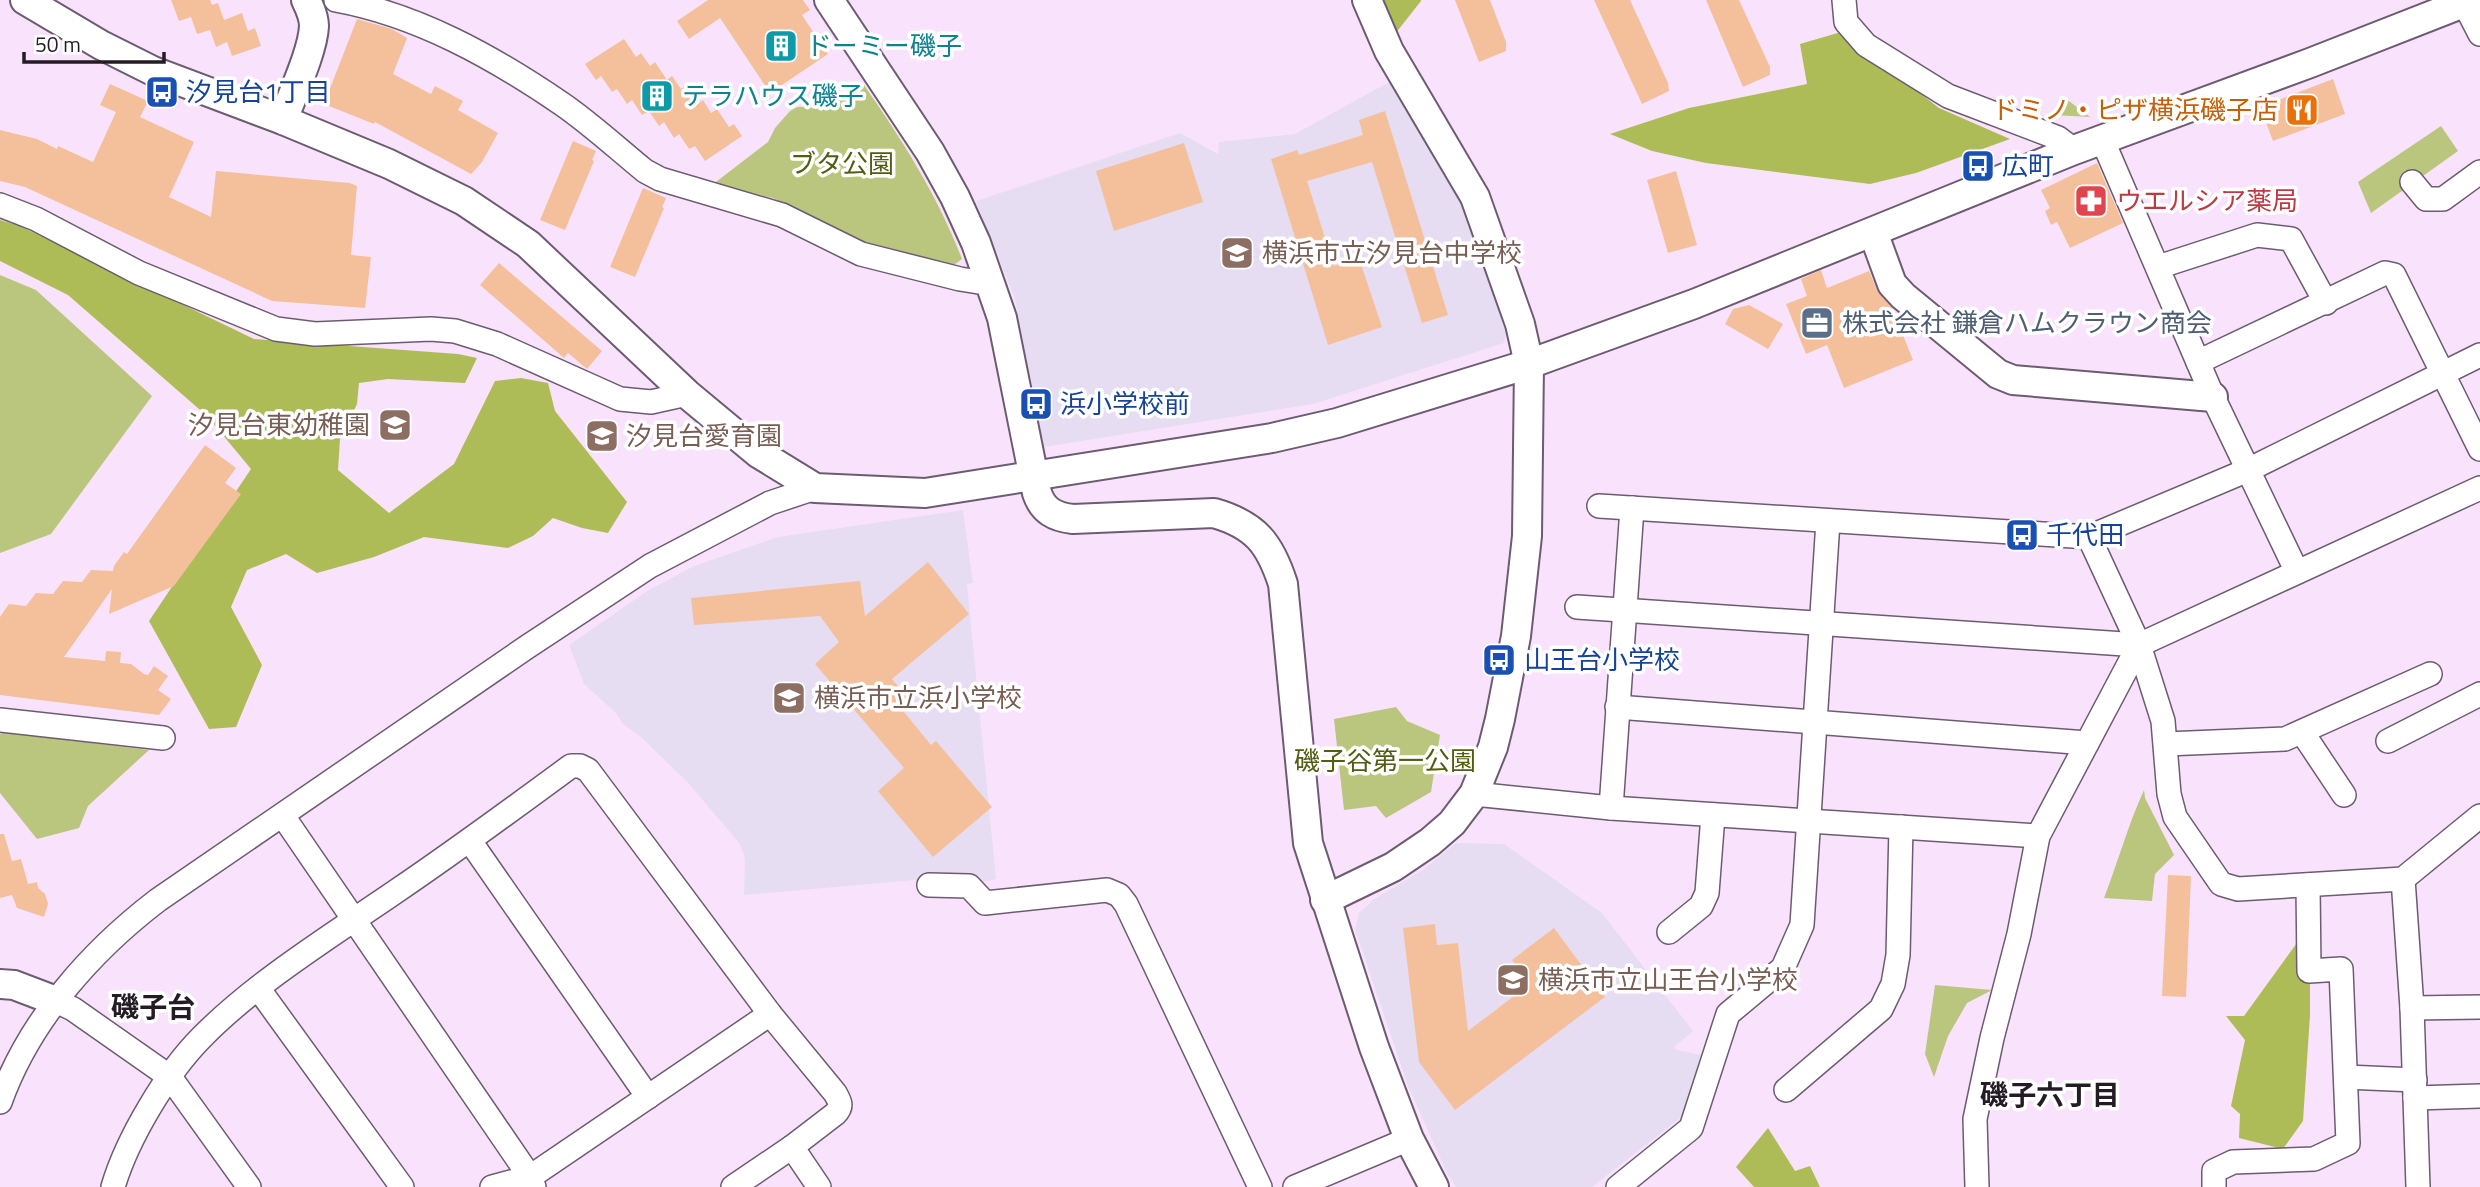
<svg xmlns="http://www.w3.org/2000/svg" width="2480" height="1187" viewBox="0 0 2480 1187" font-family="'Titillium Web','Noto Sans JP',sans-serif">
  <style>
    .education { fill: #e6ddf3 }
    .green { fill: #bac67d }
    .forest { fill: #adbc56 }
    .building { fill: #f4c09b }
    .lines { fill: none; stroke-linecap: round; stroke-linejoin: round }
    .minor-casing { stroke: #6d5b71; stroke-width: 26 }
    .tertiary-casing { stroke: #6d5b71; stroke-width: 32 }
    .minor { stroke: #fff; stroke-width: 23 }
    .tertiary { stroke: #fff; stroke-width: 28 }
    .labels { text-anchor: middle; stroke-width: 7; stroke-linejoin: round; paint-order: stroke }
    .culture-label { font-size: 26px; fill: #0d838f; stroke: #fff; text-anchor: start }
    .transit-label { font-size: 26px; fill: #164399; stroke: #fff; text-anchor: start }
    .food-label { font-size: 26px; fill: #c56008; stroke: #fff; text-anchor: end }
    .park-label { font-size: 26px; fill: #535c11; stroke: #fff }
    .health-label { font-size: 26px; fill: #be3a42; stroke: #fff; text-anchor: start }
    .education-label { font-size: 26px; fill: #785e54; stroke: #fff; text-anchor: start }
    .service-label { font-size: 26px; fill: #4e5e75; stroke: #fff; text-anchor: start }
    .neighbourhood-label { font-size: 28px; font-weight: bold; fill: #241c25; stroke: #fff }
  </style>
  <rect width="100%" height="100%" fill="#f9e3fc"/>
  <g class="education">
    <path d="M1391,81L1442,165L1441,168L1463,208L1506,334L1504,343L1313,404L1044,447L1015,299L976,201L1180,133L1218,154L1219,142L1295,134Z"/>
    <path d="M963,510L973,583L967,584L996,879L983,882L961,877L938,878L744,895L745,859L740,844L689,784L640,736L624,725L615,712L584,684L569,645L647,591L694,566L778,537Z"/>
    <path d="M1456,843L1504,844L1602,913L1693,1031L1674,1047L1676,1050L1702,1055L1683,1116L1592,1187H1456L1446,1171L1408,1086L1355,929L1359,913L1373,900L1424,869Z"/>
  </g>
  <g class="green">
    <path d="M864,85C902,140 938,196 962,259L954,265L860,241L773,198L712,185L768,142L775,128L790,111L797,107L824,106L843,99Z"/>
    <path d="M2065,98L2090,117L2054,115Z"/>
    <path d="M2441,126L2458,151L2371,213L2358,182Z"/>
    <path d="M0,275L36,290L152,396L51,534L0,553Z"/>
    <path d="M1396,707L1407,721L1440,735L1431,792L1386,818L1376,806L1344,810L1334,719Z"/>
    <path d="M4,732L149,750L88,806L79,828L37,839L0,793V734Z"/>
    <path d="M2144,790L2145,798L2174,855L2155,874L2152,901L2104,898C2118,862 2128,825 2144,790Z"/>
    <path d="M1935,985L1992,990L1967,1003L1948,1036L1934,1077L1925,1054Z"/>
  </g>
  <g class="forest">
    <path d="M1381,0H1421V1L1395,34Z"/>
    <path d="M1841,32L1939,108L2010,139L1916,173L1870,184L1706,163L1652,151L1610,134L1689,108L1807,84L1800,44Z"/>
    <path d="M0,220L20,226L254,339L458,354L477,358L465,383L388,379L359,383L357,404L340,439L338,470L389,513L454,464L495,381L521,378L548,383L555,411L627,502L608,533L582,528L553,518L533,536L508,548L424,537L374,557L317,573L286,554L247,570L231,607L262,665L236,727L209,729L149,621L251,469L207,416L68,295L0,261Z"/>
    <path d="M2310,925V1015L2303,1121L2283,1149L2239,1138L2240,1114L2231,1106L2245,1040L2226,1016H2244Z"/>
    <path d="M1768,1128L1795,1171L1810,1166L1820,1187H1754L1736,1167Z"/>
  </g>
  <g class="building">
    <path d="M171,0H210L212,5L218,3L224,20L242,13L248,31L255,28L261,46L232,56L227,42L216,47L210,30L197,34L191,17L179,21Z"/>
    <path d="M708,0H803L810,10L802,15L828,54L770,93L720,18L689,39L677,21Z"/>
    <path d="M1455,0H1490L1506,42V51L1479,62Z"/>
    <path d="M1594,0H1630L1668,83L1669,91L1642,104Z"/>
    <path d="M1706,0H1739L1770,67V75L1743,87Z"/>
    <path d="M357,19L392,29L407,38L393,74L431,94L435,86L463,101L458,110L498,133L482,162L471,174L375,122L374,124L324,104Z"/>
    <path d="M624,39L636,57L641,53L650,66L655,62L667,80L672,76L681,89L686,86L698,104L703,100L711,113L717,109L729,127L734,124L742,136L705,161L695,146L689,149L679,134L674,138L664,122L659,126L649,111L642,115L632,100L627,104L617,89L612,92L601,76L596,80L585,64Z"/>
    <path d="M2333,79L2345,114L2273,141L2260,107Z"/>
    <path d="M110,84L148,101L140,117L194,142L169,197L211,217L216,171L350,183L357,186L351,255L371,257L365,308L272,301L25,187L0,181V130L37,139L57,149L58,146L93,162L116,112L100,105Z"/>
    <path d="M1385,111L1448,315L1422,323L1372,162L1307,181L1334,266L1359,258L1382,327L1328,345L1271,159L1297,150L1299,155L1363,135L1359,120Z"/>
    <path d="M573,141L596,151L592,160L594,161L565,230L540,220Z"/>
    <path d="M1184,143L1203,202L1114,231L1096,171Z"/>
    <path d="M2097,163L2123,223L2070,248L2057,222L2051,225L2045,211L2050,208L2041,190Z"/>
    <path d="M1676,171L1697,245L1668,253L1647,180Z"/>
    <path d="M643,188L666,198L662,207L664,208L635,277L610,267Z"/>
    <path d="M499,263L602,351L587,369L568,353L564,358L480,285Z"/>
    <path d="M1821,270L1827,288L1869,271L1877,290L1892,308L1913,360L1844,388L1827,345L1806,354L1786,304L1807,296L1801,279Z"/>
    <path d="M1749,305L1783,324L1768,349L1725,324L1733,309Z"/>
    <path d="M205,445L236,468L225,483L241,494L174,586L109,614L112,589L64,657L105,661L106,651L121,652L120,663L131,664L144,674L148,675L154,666L168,676L158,690L171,699L159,715L0,695V617L9,604L26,606L36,593L53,594L63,581L82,582L91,570L113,571L114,566L124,552L127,554Z"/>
    <path d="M928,562L969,614L892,679L913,704L904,712L931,745L936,741L992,807L933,857L878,791L904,768L815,664L839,642L820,616L694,625L691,598L860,581L865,616Z"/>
    <path d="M0,834H4L12,861L21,859L28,884L37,882L38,888L45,894L48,904L44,917L17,908L12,895L0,898Z"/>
    <path d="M2168,875L2191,876L2186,997L2162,996Z"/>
    <path d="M1435,924L1437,945L1458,943L1468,1031L1530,984L1512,960L1554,928L1605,997L1455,1110L1419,1062L1403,928Z"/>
  </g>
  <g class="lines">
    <defs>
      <g id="minor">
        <path d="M336,0C418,15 493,57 562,104C591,124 618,149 645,171L660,179L782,215L861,254L960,279L991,284"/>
        <path d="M1844,0L1846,22L1866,45L1948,96L2058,138L2074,150"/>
        <path d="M2464,3L2480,34"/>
        <path d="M2102,139L2213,397L2297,572"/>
        <path d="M2412,182L2426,199H2443L2480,172"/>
        <path d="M0,205L36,219L139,273L276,329L315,334L431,329L455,331L497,344L620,399L651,402L687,394"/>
        <path d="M2158,267L2257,235L2291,239L2326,303"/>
        <path d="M2198,362L2385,273L2394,275L2480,449"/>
        <path d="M1599,506L2089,537L2139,645L2163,721L2169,794L2175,817L2221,884L2238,889L2403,879L2480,816"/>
        <path d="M2089,537L2248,470L2480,355"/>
        <path d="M1577,607L2139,645"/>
        <path d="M1617,707L2087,743"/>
        <path d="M0,720L163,738"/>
        <path d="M2302,732L2344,795"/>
        <path d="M2388,741L2480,694"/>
        <path d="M2166,744L2285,739L2430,674"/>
        <path d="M1474,794L1611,808L2038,836"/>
        <path d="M1611,808L1632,508"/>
        <path d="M283,816L530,1177L534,1187"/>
        <path d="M470,841L648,1097"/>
        <path d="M2403,879L2412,1008L2418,1187"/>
        <path d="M929,885L969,886L985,903L1107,890L1119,895L1126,904L1260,1187"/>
        <path d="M1669,932L1701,906L1707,893L1713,815"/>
        <path d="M258,988L402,1187"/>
        <path d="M56,1001L73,1009L170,1077L249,1187"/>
        <path d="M2412,1008L2480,1007"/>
        <path d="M2346,1077L2415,1080"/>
        <path d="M1786,1090L1881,1009L1893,984L1898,955L1901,827"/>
        <path d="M2415,1098L2480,1096"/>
        <path d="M0,1102C29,1021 90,952 158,900L527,647L650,566L770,503L815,488"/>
        <path d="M792,1147L819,1187"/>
        <path d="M113,1187C127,1139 167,1072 202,1037C256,982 334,934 398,890C457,850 514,808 571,766H580L588,770L770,1014L835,1093C840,1102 843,1106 835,1114L792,1147L733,1187"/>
        <path d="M492,1187L530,1177L770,1014"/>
        <path d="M1295,1187L1409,1139"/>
        <path d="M1618,1187L1691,1128L1728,1014L1783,968L1802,925L1828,521"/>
        <path d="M1977,1187L1975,1119L1992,1038L2019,934L2038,836L2139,645L2480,488"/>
        <path d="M2214,1187V1171L2233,1162L2314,1159L2348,1143L2341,969L2309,971L2308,885"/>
      </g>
      <g id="tertiary">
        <path d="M25,0L101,45L153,71L283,120L389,164L464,201L528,244L687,394L758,453L815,488L925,493L1272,438L1337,423L1529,364L1694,304L2074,150L2310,63L2471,0"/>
        <path d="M829,0L930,152L955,197L976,243L1002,318L1037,493C1043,511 1055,517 1073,519L1214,513C1256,525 1270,544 1283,584L1308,843L1374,1047L1409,1139L1434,1187"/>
        <path d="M283,120C292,95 313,51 314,26C314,17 310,8 306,0"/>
        <path d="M1873,232L1892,284L1903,296L1998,374L2013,380L2213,397"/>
        <path d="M1325,900L1393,867L1430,842L1452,823L1474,794L1493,747L1500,719L1516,636L1527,536L1529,364L1520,324L1475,197L1389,51L1367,0"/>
        <path d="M0,984L14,985L56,1001"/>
      </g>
    </defs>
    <use href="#minor" class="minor-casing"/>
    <use href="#tertiary" class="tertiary-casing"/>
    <use href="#minor" class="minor"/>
    <use href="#tertiary" class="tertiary"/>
  </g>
  <defs>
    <symbol id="building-square" viewBox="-11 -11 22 22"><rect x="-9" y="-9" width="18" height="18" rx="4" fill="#0f9aa8" stroke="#fff"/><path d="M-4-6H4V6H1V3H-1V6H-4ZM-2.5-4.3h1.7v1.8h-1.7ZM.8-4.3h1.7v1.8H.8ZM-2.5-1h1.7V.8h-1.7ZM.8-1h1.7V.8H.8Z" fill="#fff"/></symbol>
    <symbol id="bus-square" viewBox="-11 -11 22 22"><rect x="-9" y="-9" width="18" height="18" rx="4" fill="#1a4fb4" stroke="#fff"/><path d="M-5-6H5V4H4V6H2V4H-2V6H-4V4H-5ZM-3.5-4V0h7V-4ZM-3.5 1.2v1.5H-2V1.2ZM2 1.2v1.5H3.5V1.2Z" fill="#fff"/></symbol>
    <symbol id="restaurant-square" viewBox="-11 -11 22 22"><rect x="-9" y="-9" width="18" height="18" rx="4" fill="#e8710a" stroke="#fff"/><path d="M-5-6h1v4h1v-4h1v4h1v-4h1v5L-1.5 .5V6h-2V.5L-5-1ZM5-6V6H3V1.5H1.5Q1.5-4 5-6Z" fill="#fff"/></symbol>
    <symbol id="pharmacy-square" viewBox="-11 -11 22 22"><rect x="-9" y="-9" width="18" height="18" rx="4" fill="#e0444e" stroke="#fff"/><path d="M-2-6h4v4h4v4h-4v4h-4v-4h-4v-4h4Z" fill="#fff"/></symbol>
    <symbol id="school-square" viewBox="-11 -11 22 22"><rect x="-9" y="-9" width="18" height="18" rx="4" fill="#8d6e63" stroke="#fff"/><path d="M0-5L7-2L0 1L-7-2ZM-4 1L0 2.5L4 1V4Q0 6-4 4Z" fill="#fff"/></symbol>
    <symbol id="office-square" viewBox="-11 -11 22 22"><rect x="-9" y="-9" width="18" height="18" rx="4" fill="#5c6f8a" stroke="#fff"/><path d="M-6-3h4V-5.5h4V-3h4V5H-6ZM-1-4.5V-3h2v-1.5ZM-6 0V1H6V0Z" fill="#fff"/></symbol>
  </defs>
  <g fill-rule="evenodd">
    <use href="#building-square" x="762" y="27" width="38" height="38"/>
    <use href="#bus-square" x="143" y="73" width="38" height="38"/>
    <use href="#building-square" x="638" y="77" width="38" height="38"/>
    <use href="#restaurant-square" x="2283" y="91" width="38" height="38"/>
    <use href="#bus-square" x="1959" y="147" width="38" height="38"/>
    <use href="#pharmacy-square" x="2072" y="182" width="38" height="38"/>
    <use href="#school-square" x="1218" y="234" width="38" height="38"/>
    <use href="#office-square" x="1798" y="304" width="38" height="38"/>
    <use href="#bus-square" x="1017" y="385" width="38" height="38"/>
    <use href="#school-square" x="376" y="406" width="38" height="38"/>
    <use href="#school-square" x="583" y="417" width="38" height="38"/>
    <use href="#bus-square" x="2003" y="516" width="38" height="38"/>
    <use href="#bus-square" x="1480" y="641" width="38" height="38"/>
    <use href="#school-square" x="770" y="679" width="38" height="38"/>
    <use href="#school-square" x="1494" y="961" width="38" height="38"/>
  </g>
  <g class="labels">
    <g class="culture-label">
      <text x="806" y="55">ドーミー磯子</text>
      <text x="682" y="105">テラハウス磯子</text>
    </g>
    <g class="transit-label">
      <text x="186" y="101">汐見台1丁目</text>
      <text x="2002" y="175">広町</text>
      <text x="1060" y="413">浜小学校前</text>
      <text x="2046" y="544">千代田</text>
      <text x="1524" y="669">山王台小学校</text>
    </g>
    <g class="food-label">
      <text x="2278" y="119">ドミノ・ピザ横浜磯子店</text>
    </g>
    <g class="park-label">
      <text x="842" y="173">ブタ公園</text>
      <text x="1385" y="770">磯子谷第一公園</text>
    </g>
    <g class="health-label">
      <text x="2116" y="210">ウエルシア薬局</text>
    </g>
    <g class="education-label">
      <text x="1262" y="262">横浜市立汐見台中学校</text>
      <text x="370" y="434" text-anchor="end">汐見台東幼稚園</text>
      <text x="626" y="445">汐見台愛育園</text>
      <text x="814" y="707">横浜市立浜小学校</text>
      <text x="1538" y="989">横浜市立山王台小学校</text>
    </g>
    <g class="service-label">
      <text x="1842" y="332">株式会社 鎌倉ハムクラウン商会</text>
    </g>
    <g class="neighbourhood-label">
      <text x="153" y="1017">磯子台</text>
      <text x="2050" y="1105">磯子六丁目</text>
    </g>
  </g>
  <path d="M24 52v10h140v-10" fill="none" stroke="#241c25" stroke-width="3.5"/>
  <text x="35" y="52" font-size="21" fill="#241c25" stroke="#ffffff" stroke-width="5" paint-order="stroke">50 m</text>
</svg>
